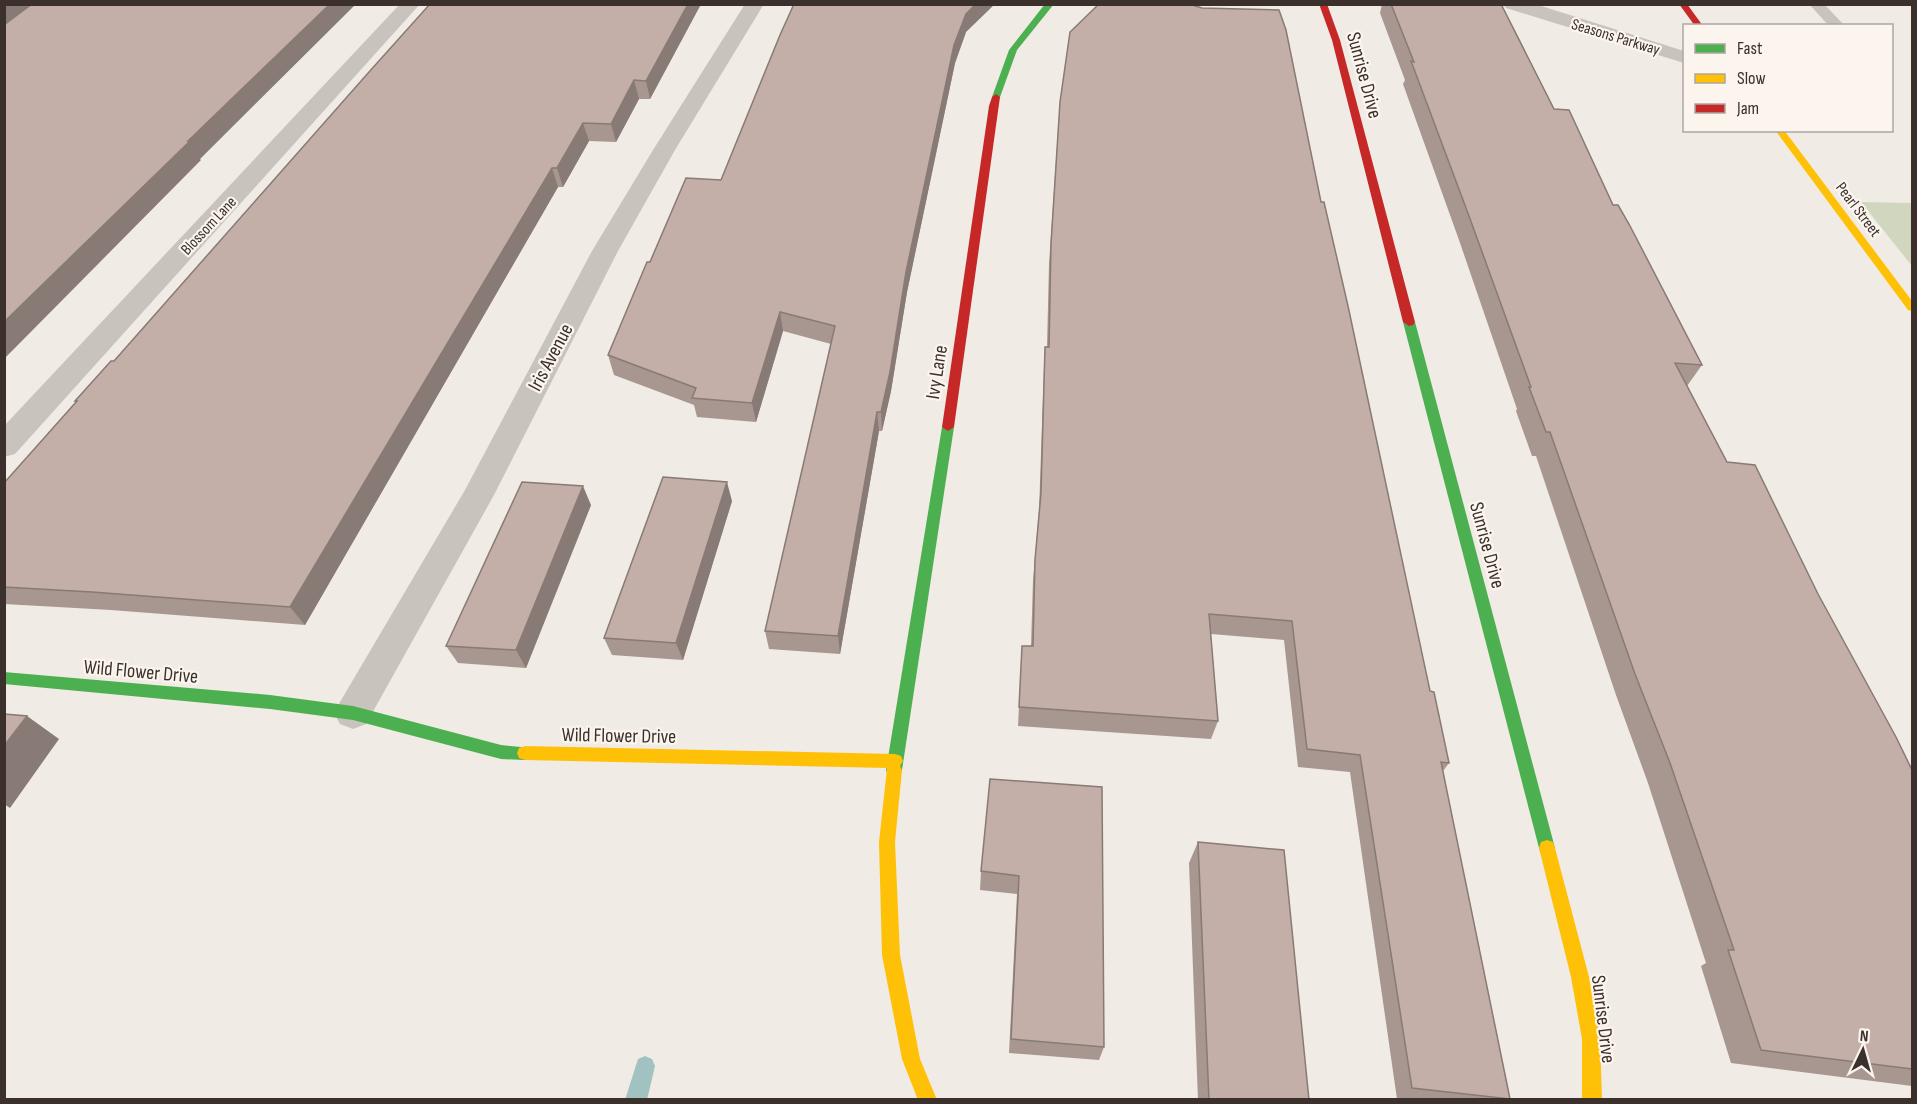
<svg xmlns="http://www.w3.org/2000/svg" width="1917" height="1104" viewBox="0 0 1917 1104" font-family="'Sofia Sans Condensed',sans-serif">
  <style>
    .green { fill: #d1d6bf }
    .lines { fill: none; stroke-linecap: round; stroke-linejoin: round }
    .stream { fill: #a1c2c1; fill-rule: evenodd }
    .lane { fill: #c9c3be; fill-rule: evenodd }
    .street { fill: #c9c3be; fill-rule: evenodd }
    .fast { fill: #4caf50; fill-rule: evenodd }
    .slow { fill: #ffc107; fill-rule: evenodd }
    .jam { fill: #c62828; fill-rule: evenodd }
    .wall { fill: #a89690 }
    .shaded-wall { fill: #887a75 }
    .building { fill: #c3afa7; stroke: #887a75; stroke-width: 1.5 }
    .labels { text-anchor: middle; stroke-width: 4.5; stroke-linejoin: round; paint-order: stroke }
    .far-street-label { font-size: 16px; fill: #3b302b; stroke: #fbf5ee }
    .street-label { font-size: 20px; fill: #3b302b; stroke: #fbf5ee }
  </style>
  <rect width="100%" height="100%" fill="#f0ebe5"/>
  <path class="green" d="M1861,202L1912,203V266Z"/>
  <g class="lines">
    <path class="stream" d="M645,1056L652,1059L655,1066L647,1100H625L638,1059Z"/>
    <path class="lane" d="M1809,4H1824L1845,26H1829Z"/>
    <g class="street">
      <path d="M400,4H420L15,454L4,457V426Z"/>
      <path d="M745,4H764L675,150L618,251L494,495L366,724L353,729L340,724L334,713L340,702L465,490L592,251L653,150Z"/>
      <path d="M1504,4H1535L1684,51V63L1506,8Z"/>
    </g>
    <g class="fast">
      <path d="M1045,4H1054L1017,50L1000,97L993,99L992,97L1009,50Z"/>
      <path d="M1409,318L1415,322L1555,848L1553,854L1547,856L1541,854L1539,848L1403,322Z"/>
      <path d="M948,423L954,427L902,770L900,775L894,777L888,775L886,770L942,427Z"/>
      <path d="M4,672L270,695L353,706L501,745L531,748L533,753L531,758L525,760L501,759L353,720L270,709L4,684Z"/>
    </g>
    <g class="slow">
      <path d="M1775,130H1784L1912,301V311L1908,310Z"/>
      <path d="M525,746L895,754L901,756L903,761L900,766L902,770L895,842L900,955L920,1059L937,1100H918L902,1059L882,955L879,842L887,768L525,760L519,758L517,753L519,748Z"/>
      <path d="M1547,840L1553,842L1555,848L1589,977L1600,1039L1602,1100H1582V1039L1571,977L1539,848L1541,842Z"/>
    </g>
    <g class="jam">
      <path d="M1319,4H1327L1340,40L1415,322L1413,325L1409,326L1403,322L1332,40Z"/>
      <path d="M1679,4H1687L1703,26H1695Z"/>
      <path d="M996,94L1000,97L954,427L948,431L942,427L989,106L992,97Z"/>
    </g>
  </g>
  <g class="wall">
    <path d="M701,4L650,99H639L616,142L589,141L563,187H558L305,625L111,610L4,604V483L76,402L75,401L114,361Z"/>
    <path d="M1382,4H1501L1554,109L1613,205L1702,365L1687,386L1727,462L1818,594L1912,770V1086L1731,1063L1701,966L1706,963L1648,783L1616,695L1536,456H1532L1516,411L1517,409L1459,240L1403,84L1405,80L1380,13Z"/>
    <path d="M966,32L955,63L907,292L891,391L882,431H879L840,654L769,649L765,631L831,344L783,331L756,422L697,417L694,405L614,375L608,355L650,262L721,180Z"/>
    <path d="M1060,102L1321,202L1430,691L1449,763L1443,771L1510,1099L1509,1100L1397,1099L1350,772L1298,767L1284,640L1211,634L1218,721L1211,739L1018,726L1022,646H1031L1033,580L1039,511L1044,368L1045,347H1047L1049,264Z"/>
    <path d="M732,501L683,660L612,655L604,638Z"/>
    <path d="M591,505L526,668L458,663L446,646Z"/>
    <path d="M990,779L1104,1047L1099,1060L1009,1053L1017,894L980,890L981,871Z"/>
    <path d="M1198,842L1309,1100H1198L1189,863Z"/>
  </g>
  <g class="shaded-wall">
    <path d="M4,4H36L4,28Z"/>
    <path d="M330,4H356L200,159L201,160L4,359V322L188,141Z"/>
    <path d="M688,4H701L650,99L646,81Z"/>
    <path d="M976,4H995L966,32L955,63L907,292L891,391L882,431L881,412L906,272L954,45L966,14Z"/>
    <path d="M634,80L639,99L616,142L611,124Z"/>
    <path d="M583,123L589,141L563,187L557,168Z"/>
    <path d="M552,168L558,187L305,625L290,607Z"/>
    <path d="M780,312L783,331L756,422L752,403Z"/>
    <path d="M877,412L879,431L840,654L838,636Z"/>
    <path d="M727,482L732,501L683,660L676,643Z"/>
    <path d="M583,486L591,505L526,668L516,650Z"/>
    <path d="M27,716L59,739L10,808L4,804V746Z"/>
  </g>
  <g class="building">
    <path d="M32,4H330L188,141H190L4,322V25Z"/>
    <path d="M430,4H688L646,81L634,80L611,124L583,123L557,168H552L290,607L92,592L4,587V483L77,401H75L111,361H114L369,72Z"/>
    <path d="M794,4H976L966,14L954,45L906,272L890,372L881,412H877L838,636L765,631L835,326L780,312L752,403L692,398L696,388L608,355L647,262H650L686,178L721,180L780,35Z"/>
    <path d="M1099,4H1189L1202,8L1279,10L1286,30L1321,202H1324L1348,306L1430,691L1434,692L1449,763L1441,762L1510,1099L1412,1088L1360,755L1307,749L1292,621L1209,614L1218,721L1019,707L1022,646H1033L1035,560L1041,493L1045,347H1049L1051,244L1060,102L1070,32Z"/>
    <path d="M1391,4H1501L1554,109L1569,110L1613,205H1618L1629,224L1702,365L1675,363L1727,462L1755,465L1818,594L1896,737L1912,770V1069L1761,1050L1728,950H1734L1670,763L1635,674L1550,432H1546L1529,387H1531L1469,216L1411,61L1414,62Z"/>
    <path d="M663,477L727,482L676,643L604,638Z"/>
    <path d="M522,482L583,486L516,650L446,646Z"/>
    <path d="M4,714L27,716L4,746Z"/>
    <path d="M990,779L1102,787L1104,1047L1011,1039L1019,876L981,871Z"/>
    <path d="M1198,842L1284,850L1309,1100H1209Z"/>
  </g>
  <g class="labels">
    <g class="far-street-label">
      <text transform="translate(1616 36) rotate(17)" y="6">Seasons Parkway</text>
      <text transform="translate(1859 209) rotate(53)" y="6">Pearl Street</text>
      <text transform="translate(208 225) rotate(-47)" y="6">Blossom Lane</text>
    </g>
    <g class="street-label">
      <text transform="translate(1365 75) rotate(75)" y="7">Sunrise Drive</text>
      <text transform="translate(550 357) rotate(-62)" y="7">Iris Avenue</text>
      <text transform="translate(936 372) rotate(-81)" y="7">Ivy Lane</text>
      <text transform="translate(1488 545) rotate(75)" y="7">Sunrise Drive</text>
      <text transform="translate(141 671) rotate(5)" y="7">Wild Flower Drive</text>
      <text transform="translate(619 735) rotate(1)" y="7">Wild Flower Drive</text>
      <text transform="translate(1604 1019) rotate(83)" y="7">Sunrise Drive</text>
    </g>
  </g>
  <rect width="1917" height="1104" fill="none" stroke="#3b302b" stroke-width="12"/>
  <rect x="1683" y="24" width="210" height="108" fill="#fbf5ee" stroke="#aea6a0" stroke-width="1.5"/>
  <rect x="1695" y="44" width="30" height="9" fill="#4caf50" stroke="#aea6a0" stroke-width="1.5"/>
  <text x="1737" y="54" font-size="18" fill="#3b302b">Fast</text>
  <rect x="1695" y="74" width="30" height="9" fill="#ffc107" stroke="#aea6a0" stroke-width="1.5"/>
  <text x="1737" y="84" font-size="18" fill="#3b302b">Slow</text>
  <rect x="1695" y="104" width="30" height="9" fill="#c62828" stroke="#aea6a0" stroke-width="1.5"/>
  <text x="1737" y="114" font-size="18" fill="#3b302b">Jam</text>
  <g transform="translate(1863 1050) rotate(5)" stroke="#fbf5ee" stroke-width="4.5" paint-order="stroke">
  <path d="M0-4.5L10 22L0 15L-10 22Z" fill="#3b302b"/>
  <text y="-9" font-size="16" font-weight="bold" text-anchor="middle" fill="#3b302b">N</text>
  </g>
</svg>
